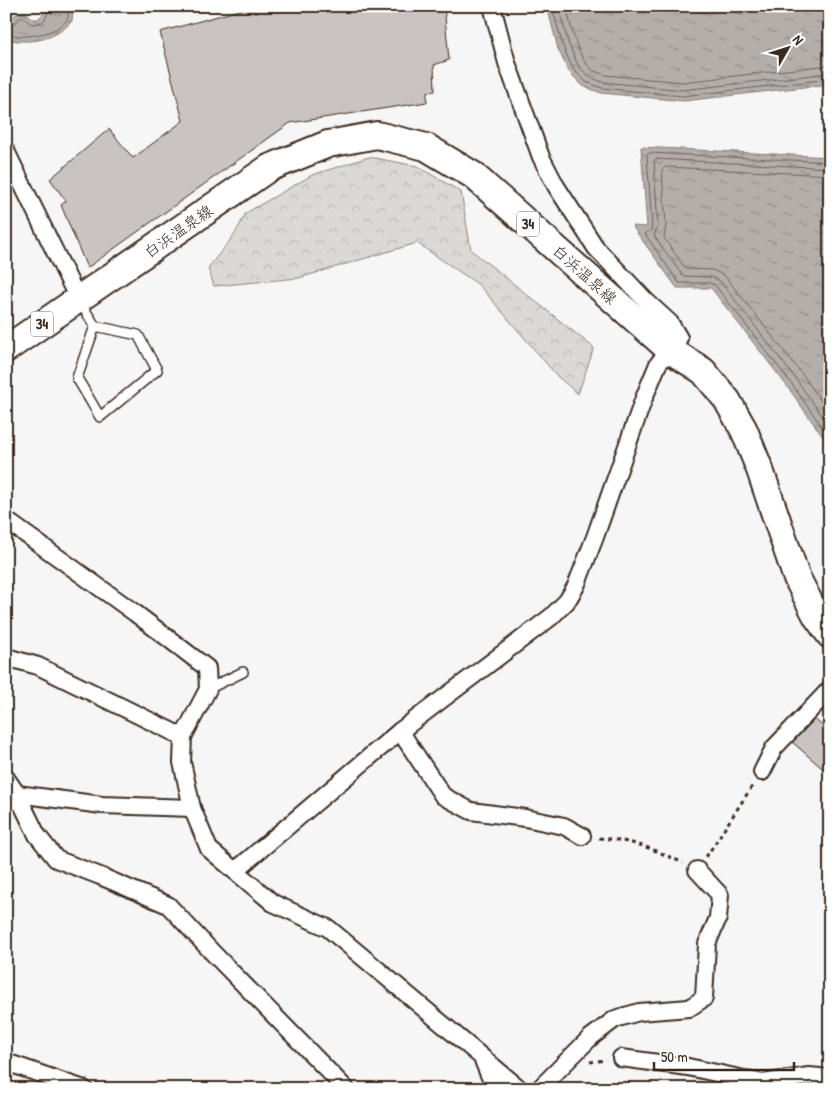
<svg xmlns="http://www.w3.org/2000/svg" width="836" height="1095" viewBox="0 0 836 1095" font-family="'Patrick Hand','Klee One',sans-serif">
  <style>
    .forest { fill: url(#forest-crowns); stroke: #8b827a }
    .water { fill: url(#water-ripples); stroke: #847972 }
    .lines { fill: none; stroke-linecap: round; stroke-linejoin: round }
    .shore { stroke: #6b5f56; stroke-width: 1 }
    .building { fill: #c9c3c1; stroke: #3b2a1e }
    .service-casing { stroke: #3b2a1e; stroke-width: 12 }
    .minor-casing { stroke: #3b2a1e; stroke-width: 20 }
    .primary-casing { stroke: #3b2a1e; stroke-width: 30 }
    .path { stroke: #3b2a1e; stroke-width: 3; stroke-dasharray: 4 4; stroke-linecap: butt }
    .service { stroke: #fff; stroke-width: 9 }
    .minor { stroke: #fff; stroke-width: 16 }
    .primary { stroke: #fff; stroke-width: 26 }
    .labels { text-anchor: middle; stroke-width: 4; stroke-linejoin: round; paint-order: stroke }
    .shield { fill: #fff; stroke: #766a62; stroke-width: 1 }
    .shield-label { font-size: 15px; font-weight: bold; fill: #3b2a1e }
    .street-label { font-size: 16px; fill: #3b2a1e; stroke: #fff }
  </style>
  <defs>
    <pattern id="forest-crowns" width="20" height="18" patternUnits="userSpaceOnUse" patternTransform="scale(1.25)"><rect width="20" height="18" fill="#dbd9d6"/><path d="M2 6a3 3 0 1 1 6 0M12 15a3 3 0 1 1 6 0" fill="none" stroke="#bdbab7"/></pattern>
    <pattern id="water-ripples" width="26" height="14" patternUnits="userSpaceOnUse" patternTransform="scale(1.25)"><rect width="26" height="14" fill="#b4aeaa"/><path d="M2 4q2-2 4 0t4 0M15 11q2-2 4 0t4 0" fill="none" stroke="#948e8a"/></pattern>
  </defs>
  <rect width="100%" height="100%" fill="#f7f6f6"/>
  <filter id="ink" filterUnits="userSpaceOnUse"><feTurbulence type="fractalNoise" baseFrequency=".02" numOctaves="2"/><feDisplacementMap in="SourceGraphic" scale="10" xChannelSelector="R" yChannelSelector="G"/><feConvolveMatrix kernelMatrix="1 2 1 2 8 2 1 2 1" color-interpolation-filters="sRGB"/></filter>
  <g filter="url(#ink)">
    <path class="forest" d="M369,157L417,166L461,192L471,250L594,348L578,394L558,377L479,285L417,243L299,278L214,286L208,268L235,234L246,213L312,175Z"/>
    <g class="water">
      <path d="M45,6L69,7L73,10L72,21C60,35 42,42 23,41C18,41 12,41 8,38C1,30 11,15 19,13C21,12 25,13 27,13L32,19H38L43,14V10Z"/>
      <path d="M547,6H830V84L684,101L601,93L583,86L569,72L558,49Z"/>
      <path d="M641,147L830,157V447L787,386L711,288H677L632,226L647,227Z"/>
    </g>
    <g class="lines">
      <g class="shore">
        <path d="M552,6L563,47L573,69L586,82L602,88L683,96L830,79"/>
        <path d="M558,6L569,45L578,65L589,77L603,82L683,90L830,73"/>
        <path d="M566,6C571,25 577,60 594,71C597,72 602,74 605,75L683,82L830,65"/>
        <path d="M6,27L11,26L21,17L24,18L31,24C45,24 47,19 49,6"/>
        <path d="M6,32C11,33 13,35 17,36C31,37 62,33 68,17C69,13 66,10 65,6"/>
        <path d="M830,162L649,153L647,155L652,226L651,230L645,234L679,283H710L715,285L791,383L830,438"/>
        <path d="M830,168L656,159L654,162L658,226L654,236L683,276L712,277L720,281L796,379L830,427"/>
        <path d="M830,175L665,167L662,170L666,225L664,238L686,269L713,270L725,276L802,374L830,414"/>
      </g>
    </g>
    <g class="building">
      <path d="M254,6H444L449,60L434,65L435,91L427,92V102L290,123L87,268L61,205L66,201L50,179L109,129L133,158L183,121L160,32Z"/>
      <path d="M812,717L830,732V775L791,741Z"/>
    </g>
    <g class="lines">
      <defs>
        <g id="service">
          <path d="M80,302L95,326L138,335L157,370L100,417L77,378L95,326"/>
          <path d="M208,689L243,672"/>
        </g>
        <g id="minor">
          <path d="M6,151L78,299"/>
          <path d="M6,520L135,613L207,668L208,689L183,737L182,762L192,808L209,849L273,903L328,928L520,1089"/>
          <path d="M6,657L38,666L183,737"/>
          <path d="M400,731L443,796L471,811L525,818L564,826L582,836"/>
          <path d="M762,772L774,748L830,689"/>
          <path d="M6,778L17,794L37,835L56,859L100,876L168,905L212,952L346,1089"/>
          <path d="M17,794L102,805L192,808"/>
          <path d="M6,805L17,794"/>
          <path d="M235,871L400,731L551,617L567,601L576,586L595,537L644,398L658,364L679,338L670,323L646,301L596,248L556,186L541,157L507,63L492,6"/>
          <path d="M482,1058L495,1089"/>
          <path d="M621,1058L688,1067L763,1083L809,1076L830,1078"/>
          <path d="M6,1062L84,1089"/>
          <path d="M539,1089L590,1038L615,1019L639,1012L689,1008L704,998L707,944L718,918L720,895L697,870"/>
        </g>
        <path id="primary" d="M6,349L269,168L328,144L377,135L426,147L473,175L670,350L703,371L727,400L744,430L760,470L796,576L817,617L830,635"/>
      </defs>
      <use href="#service" class="service-casing"/>
      <use href="#minor" class="minor-casing"/>
      <use href="#primary" class="primary-casing"/>
      <g class="path">
        <path d="M599,838C635,841 651,848 683,863"/>
        <path d="M706,857L753,785"/>
        <path d="M590,1062L606,1060"/>
      </g>
      <use href="#service" class="service"/>
      <use href="#minor" class="minor"/>
      <use href="#primary" class="primary"/>
    </g>
  </g>
  <g class="labels">
    <g class="shield">
      <rect x="517" y="211.5" width="22" height="25" rx="4"/>
      <rect x="31" y="311.5" width="22" height="25" rx="4"/>
    </g>
    <g class="shield-label">
      <text x="528" y="229">34</text>
      <text x="42" y="329">34</text>
    </g>
    <g class="street-label">
      <text transform="translate(178 231) rotate(-35)" y="6">白浜温泉線</text>
      <text transform="translate(585 274) rotate(42)" y="6">白浜温泉線</text>
    </g>
  </g>
  <rect width="836" height="1095" fill="none" stroke="#fff" stroke-width="25"/>
  <rect x="12" y="12" width="811" height="1070" fill="none" stroke="#3b2a1e" stroke-width="2" filter="url(#ink)"/>
  <g transform="translate(788 48) rotate(51)" stroke="#ffffff" stroke-width="4" paint-order="stroke">
  <path d="M0-4L9 19L0 12L-9 19Z" fill="#3b2a1e"/>
  <text y="-8" font-size="14" font-weight="bold" text-anchor="middle" fill="#3b2a1e">N</text>
  </g>
  <path d="M654 1062v8h140v-8" fill="none" stroke="#3b2a1e" stroke-width="2.5"/>
  <text x="661" y="1062" font-size="15" fill="#3b2a1e" stroke="#ffffff" stroke-width="4" paint-order="stroke">50 m</text>
</svg>
